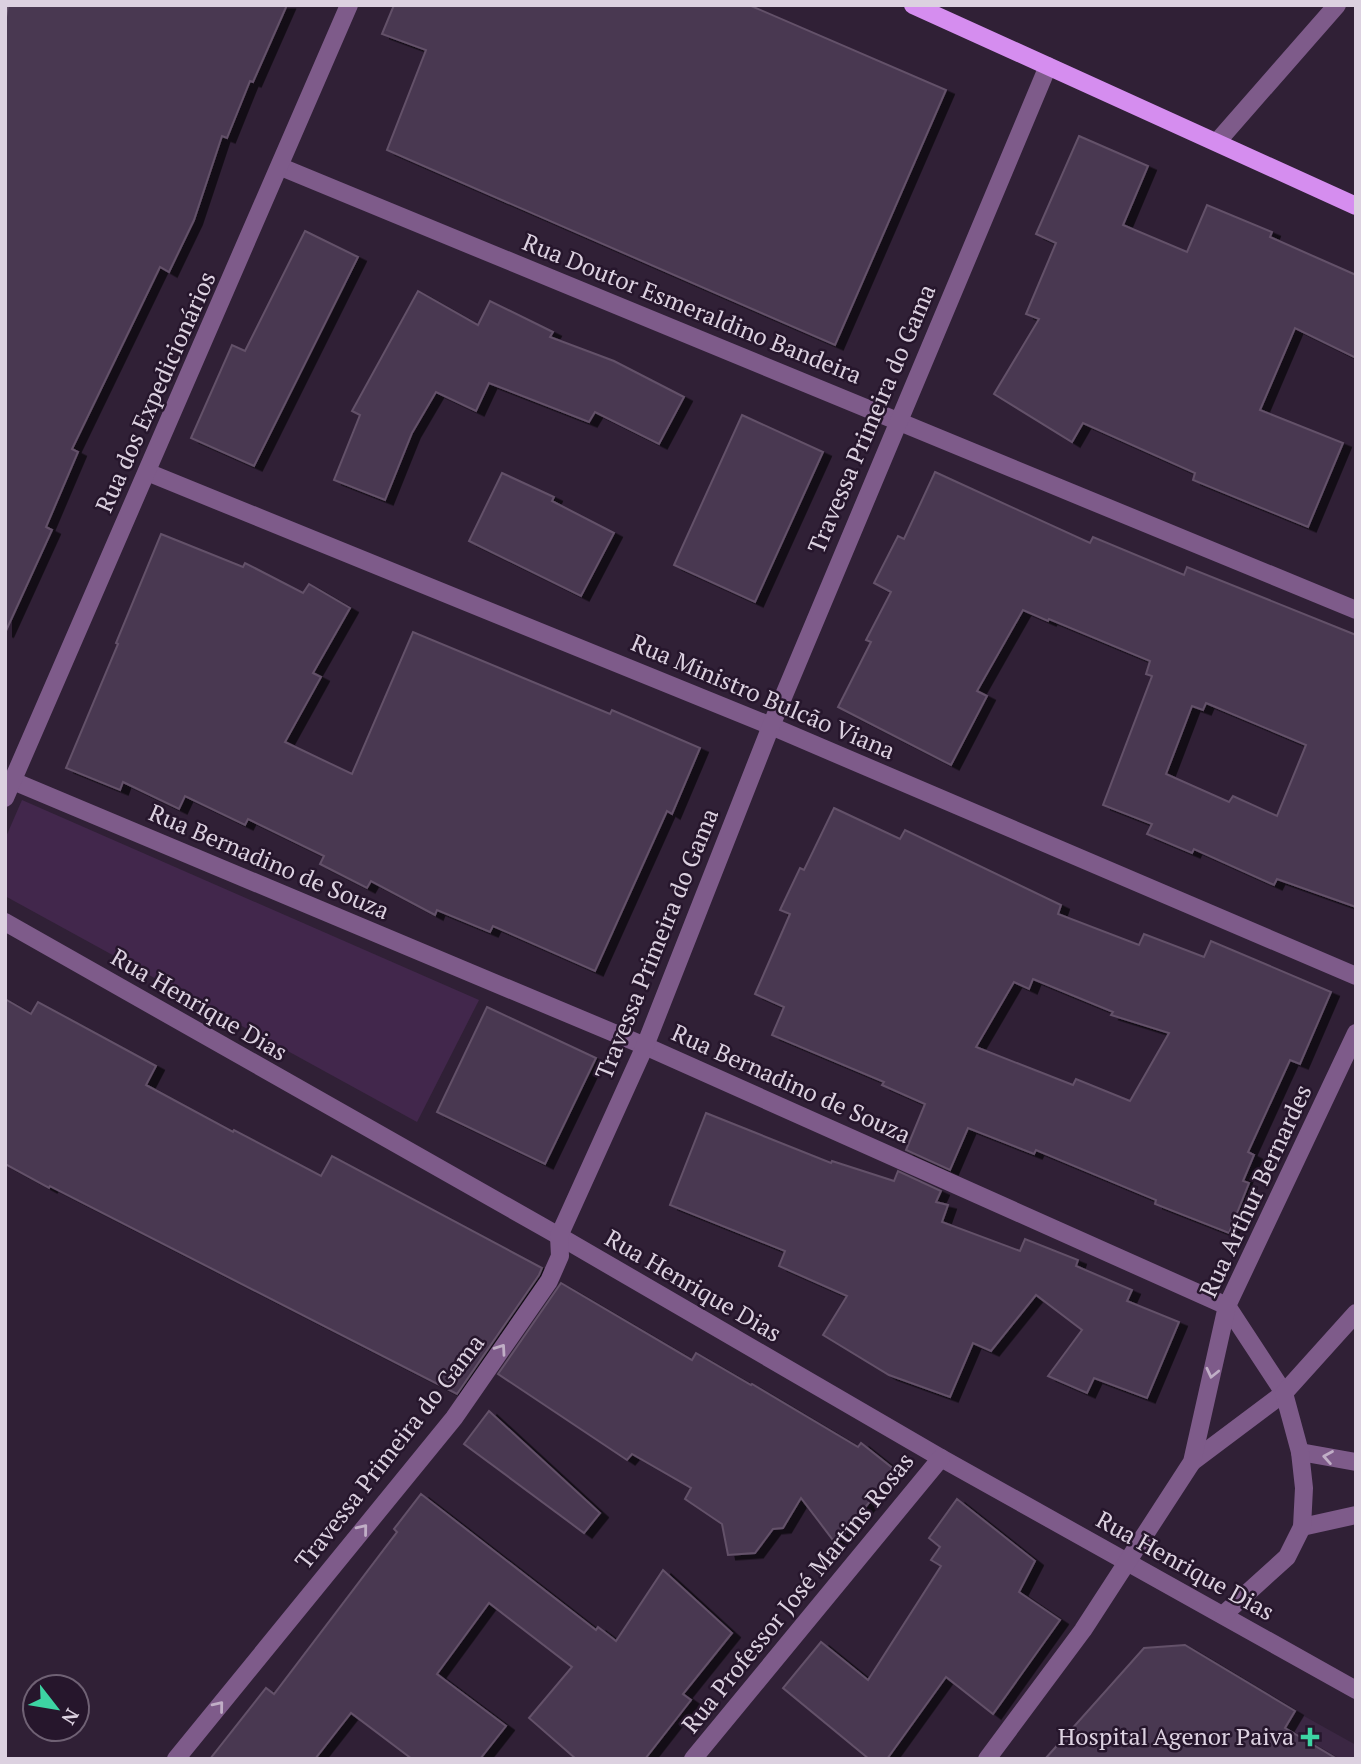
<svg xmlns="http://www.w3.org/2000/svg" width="1361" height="1764" viewBox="0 0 1361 1764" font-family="'PT Serif',serif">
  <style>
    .built { fill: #3b2743 }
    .green { fill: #42274c }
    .building { fill: #4a3951; stroke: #635169; stroke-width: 2; fill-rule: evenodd; filter: url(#shadow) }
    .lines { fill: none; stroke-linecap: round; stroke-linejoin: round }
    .minor { stroke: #7e5b8a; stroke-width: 18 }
    .major { stroke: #d58def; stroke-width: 18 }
    .oneway { stroke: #c0aec6 }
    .poi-dot { fill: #3dd4a3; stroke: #26162c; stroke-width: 2.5 }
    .labels { text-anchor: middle; stroke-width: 5; stroke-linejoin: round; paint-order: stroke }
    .street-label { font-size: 24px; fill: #dcd1e0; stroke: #26162c }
    .poi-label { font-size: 24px; fill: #dcd1e0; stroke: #26162c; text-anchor: end }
  </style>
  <defs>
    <filter id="shadow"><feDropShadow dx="8" dy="4.5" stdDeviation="0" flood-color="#0009"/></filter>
  </defs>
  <rect width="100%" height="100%" fill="#302036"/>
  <path class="built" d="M1295,1711L1356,1745V1759H1267Z"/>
  <path class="green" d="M22,800L479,1000L417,1122L5,896V839Z"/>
  <g class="building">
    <path d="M8,5H287L253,82L250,81L227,138L222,136L194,220L169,272L160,267L72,449L78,452L46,527L52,530L5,633V23Z"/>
    <path d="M394,5H749L946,90L835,345L387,150L426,50L382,34Z"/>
    <path d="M1079,136L1148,166L1123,225L1187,252L1207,205L1272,232L1270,237L1356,275V358L1295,328L1260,410L1343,443L1308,527L1193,480L1195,473L1083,423L1072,442L994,394L1039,319L1026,314L1056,243L1036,234Z"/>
    <path d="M305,231L358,257L254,466L191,438L232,345L245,351Z"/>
    <path d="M418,291L478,325L490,301L553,332L550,337L614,361L684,397L659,444L595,412L589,422L489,383L476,411L436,392L412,433L385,500L334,480L360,415L352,411Z"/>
    <path d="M742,415L823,452L755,602L674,565Z"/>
    <path d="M935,472L1090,543L1093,537L1184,575L1187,567L1356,635V907L1277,879L1274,885L1194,849L1192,853L1147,834L1152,824L1103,805L1152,676L1146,674L1150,661L1049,619L1048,621L1023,610L977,691L987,696L951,765L838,707L871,642L866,640L891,592L874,583L898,536L904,539ZM1206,703L1306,745L1277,816L1233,796L1229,802L1166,774L1192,706L1203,710Z"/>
    <path d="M502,473L554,497L552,501L614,533L581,596L469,541Z"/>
    <path d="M161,534L243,567L245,563L303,593L309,584L350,608L313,673L321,677L285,742L352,774L413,632L610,714L612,710L700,748L672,814L667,811L595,971L493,926L490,932L437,910L435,915L371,881L367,888L320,864L324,856L248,819L245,825L185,796L179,809L123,782L120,790L66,768L118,644L116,643Z"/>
    <path d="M834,808L900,839L905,830L1061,905L1058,914L1139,945L1144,934L1204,957L1211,941L1331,992L1300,1064L1290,1060L1248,1152L1254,1155L1243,1181L1249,1183L1229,1233L1155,1204L1156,1200L1036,1150L1034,1154L968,1128L950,1170L906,1150L925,1104L882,1085L884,1082L772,1035L784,1007L755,994L790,914L780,910L800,868L804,870ZM1033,979L1113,1012L1111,1015L1169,1033L1130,1101L1076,1079L1073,1085L976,1047L1014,982L1029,989Z"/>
    <path d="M5,999L31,1014L38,1002L156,1066L146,1085L233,1132L234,1130L321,1176L332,1156L542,1268L539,1275L457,1394L50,1186L49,1188L5,1164Z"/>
    <path d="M487,1007L596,1058L545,1164L437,1112Z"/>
    <path d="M706,1113L831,1163L832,1161L894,1181L898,1171L941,1191L936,1202L948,1205L942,1222L1020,1251L1025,1239L1078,1260L1076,1266L1132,1290L1127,1301L1179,1322L1147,1398L1094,1378L1087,1393L1048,1376L1082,1330L1036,1295L991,1351L973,1343L950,1397L889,1375L823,1335L847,1296L779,1266L785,1251L670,1205Z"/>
    <path d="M561,1283L692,1360L696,1353L751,1385L752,1384L858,1447L861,1443L895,1470L836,1544L801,1498L783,1528L773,1529L755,1553L728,1555L722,1524L685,1499L691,1488L632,1454L627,1460L498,1374Z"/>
    <path d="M489,1411L600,1513L584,1533L464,1444Z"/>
    <path d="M421,1494L596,1630L598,1627L616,1641L663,1570L732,1633L683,1694L691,1700L645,1759H576L529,1718L572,1667L489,1603L437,1674L506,1726L480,1759H412L351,1713L315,1759H210L266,1688L274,1694L397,1532L394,1529Z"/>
    <path d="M957,1499L1035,1561L1019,1592L1060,1620L993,1714L946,1677L887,1759H869L783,1688L821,1642L868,1680L941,1566L931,1560L940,1547L929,1538Z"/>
    <path d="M1185,1645L1295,1711L1285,1728L1337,1759H1045L1144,1648Z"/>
  </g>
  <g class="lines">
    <g class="minor">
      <path d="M1217,142L1337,5"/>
      <path d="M281,167L1356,610"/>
      <path d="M147,472L771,726L1356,976"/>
      <path d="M13,781L645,1046L1227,1306L1284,1393L1192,1462"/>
      <path d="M5,798L349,5"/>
      <path d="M5,922L559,1236L941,1458L1356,1690"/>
      <path d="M1300,1452L1356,1462"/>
      <path d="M1302,1527L1356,1515"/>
      <path d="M1223,1615L1287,1557L1302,1527L1304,1488L1300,1452L1284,1393L1356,1313"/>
      <path d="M176,1759L454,1418L549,1281L560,1256L559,1236L645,1046L771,726L1048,66"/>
      <path d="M693,1759L941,1458"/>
      <path d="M987,1759L1083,1630L1192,1462L1227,1306L1356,1033"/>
    </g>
    <path class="major" d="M913,5L1356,206"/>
  </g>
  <defs><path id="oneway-chevron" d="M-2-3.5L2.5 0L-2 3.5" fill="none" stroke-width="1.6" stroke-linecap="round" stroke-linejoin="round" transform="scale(1.75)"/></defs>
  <g class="oneway">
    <use href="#oneway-chevron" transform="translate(501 1349) rotate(-55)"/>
    <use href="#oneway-chevron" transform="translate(1212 1373) rotate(103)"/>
    <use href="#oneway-chevron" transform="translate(1328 1457) rotate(-170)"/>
    <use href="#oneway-chevron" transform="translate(363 1529) rotate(-51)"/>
    <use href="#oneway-chevron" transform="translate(219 1706) rotate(-51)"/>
  </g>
  <path class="poi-dot" d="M1306.5 1726.5h7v7h7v7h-7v7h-7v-7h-7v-7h7z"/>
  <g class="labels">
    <g class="street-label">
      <text transform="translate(692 309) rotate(22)" y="8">Rua Doutor Esmeraldino Bandeira</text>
      <text transform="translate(156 392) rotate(-66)" y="8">Rua dos Expedicionários</text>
      <text transform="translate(872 419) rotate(-67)" y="8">Travessa Primeira do Gama</text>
      <text transform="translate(763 697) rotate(23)" y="8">Rua Ministro Bulcão Viana</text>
      <text transform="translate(269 862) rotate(23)" y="8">Rua Bernadino de Souza</text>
      <text transform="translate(657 944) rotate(-68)" y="8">Travessa Primeira do Gama</text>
      <text transform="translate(199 1005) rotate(30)" y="8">Rua Henrique Dias</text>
      <text transform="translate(791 1084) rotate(24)" y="8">Rua Bernadino de Souza</text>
      <text transform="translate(1256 1191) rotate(-65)" y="8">Rua Arthur Bernardes</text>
      <text transform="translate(693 1286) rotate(30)" y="8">Rua Henrique Dias</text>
      <text transform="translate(390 1452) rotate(-52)" y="8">Travessa Primeira do Gama</text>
      <text transform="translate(1185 1566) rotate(29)" y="8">Rua Henrique Dias</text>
      <text transform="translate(798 1593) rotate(-51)" y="8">Rua Professor José Martins Rosas</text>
    </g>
    <g class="poi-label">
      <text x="1294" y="1745">Hospital Agenor Paiva</text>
    </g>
  </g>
  <rect width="1361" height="1764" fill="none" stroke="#dcd1e0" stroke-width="14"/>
  <g transform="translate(56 1708) rotate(121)"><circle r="33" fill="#26162c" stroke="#6f6174" stroke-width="2"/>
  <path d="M0-5L12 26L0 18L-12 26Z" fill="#3dd4a3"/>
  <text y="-10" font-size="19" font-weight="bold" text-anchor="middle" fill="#dcd1e0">N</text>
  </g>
</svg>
